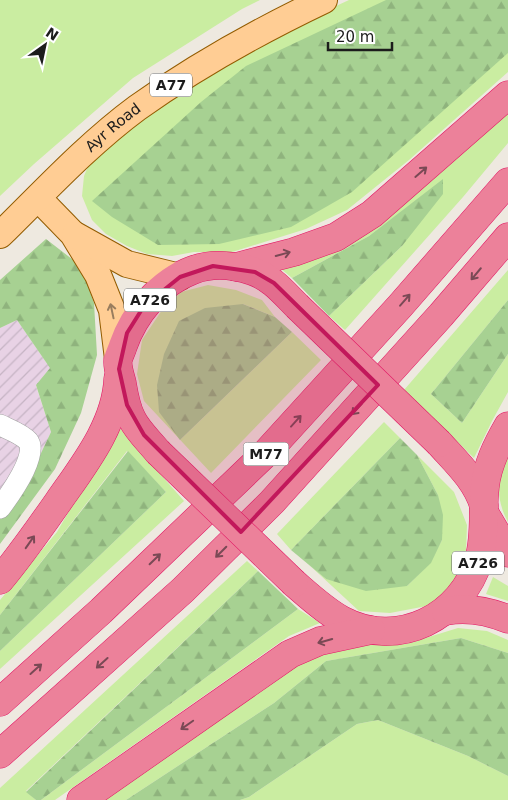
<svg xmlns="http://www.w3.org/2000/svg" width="508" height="800" viewBox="0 0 508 800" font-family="'DejaVu Sans',sans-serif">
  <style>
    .industrial { fill: url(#industrial-furrows) }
    .grass { fill: #caeda1 }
    .forest { fill: url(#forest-firs) }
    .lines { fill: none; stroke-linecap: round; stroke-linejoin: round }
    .minor-casing { stroke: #a3a3a3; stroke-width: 22 }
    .major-casing { stroke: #935c00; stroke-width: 28 }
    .highway-casing { stroke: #e21765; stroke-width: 29 }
    .minor { stroke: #fff; stroke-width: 21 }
    .major { stroke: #ffcd94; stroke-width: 26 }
    .highway { stroke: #ec819a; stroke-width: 28 }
    .highway-bridge-casing { stroke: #e21765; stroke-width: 29; stroke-linecap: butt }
    .highway-bridge { stroke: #ec819a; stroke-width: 28 }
    .oneway { stroke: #7a4955 }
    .oneway2 { stroke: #997d5e }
    .marked { fill: #c2185b; fill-opacity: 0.2; stroke: #c2185b; stroke-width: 4; stroke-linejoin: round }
    .labels { text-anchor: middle; stroke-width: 4; stroke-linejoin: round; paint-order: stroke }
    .shield { fill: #fff; stroke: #606060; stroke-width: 1 }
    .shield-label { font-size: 14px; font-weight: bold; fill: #1c1c1c }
    .street-label { font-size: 15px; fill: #1c1c1c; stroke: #fff }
  </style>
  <defs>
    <pattern id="industrial-furrows" width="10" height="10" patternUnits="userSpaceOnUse" patternTransform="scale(1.25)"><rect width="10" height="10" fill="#e8d2e5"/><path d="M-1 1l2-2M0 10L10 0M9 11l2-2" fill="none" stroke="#c6b4c4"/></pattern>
    <pattern id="forest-firs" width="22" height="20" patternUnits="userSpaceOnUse" patternTransform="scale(1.25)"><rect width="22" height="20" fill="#a7d192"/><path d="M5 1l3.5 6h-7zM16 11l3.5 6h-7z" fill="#8fb37d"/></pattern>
  </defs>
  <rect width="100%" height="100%" fill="#eee9e0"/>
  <path class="industrial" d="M17,320L50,368L36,386L51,432L24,489L0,515V328Z"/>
  <g class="grass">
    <path d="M0,0H260L242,9L133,78L34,164L0,196Z"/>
    <path d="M349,0H508V72L409,160L347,210L306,229L232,252H194L172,256L147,254L127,246L106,234L92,220L82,196L84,176L90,162L135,123L252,45Z"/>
    <path d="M508,106V143L463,197L345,330L329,316L402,246L443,180L369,236L292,278L280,268Z"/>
    <path d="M508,270V300L431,394L462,423L508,354V392L492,421L474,458L404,390Z"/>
    <path d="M208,285L236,290L262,300L275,317L243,304L180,440L292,332L321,360L211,473L144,401L137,374L142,340L164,307L181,292Z"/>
    <path d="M384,422L400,438L291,550L277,534Z"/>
    <path d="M118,426L184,501L0,669V651L166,492L127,451L0,615V600L57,532Z"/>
    <path d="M417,455L454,492L467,525L466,551L455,582L432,605L390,613L359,611L306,562L326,579L407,586L430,563L442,540L438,495Z"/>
    <path d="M508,455V522C495,498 497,479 508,455Z"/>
    <path d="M247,561L258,571L26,791L36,800H0V788Z"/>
    <path d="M493,577L508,586V601L486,594Z"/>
    <path d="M298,609L320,623L289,636L55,800H41Z"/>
    <path d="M458,628L487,631L508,640V653L461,638L326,661L274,703L126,800H103L315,650L354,645L406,644Z"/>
    <path d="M378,720L468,756L508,776V800H240L249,797L357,724Z"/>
  </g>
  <g class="forest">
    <path d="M386,0H508V53L352,192L291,227L219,244L158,245L112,217L92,201L201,102L246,66Z"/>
    <path d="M443,179V194L402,246L329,316L292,278L369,236Z"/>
    <path d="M46,239L81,266L94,303L97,355L81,413L55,469L0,544V515L24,489L51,432L36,385L50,368L17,320L0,328V280Z"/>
    <path d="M508,300V354L462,423L431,394Z"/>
    <path d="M243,304L275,317L292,332L180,440L159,412L157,385L164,354L179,321L205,308Z"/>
    <path d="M400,438L417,455L438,495L443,515L442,540L431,563L407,586L366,591L326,579L291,550Z"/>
    <path d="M128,451L166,492L0,651V615Z"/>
    <path d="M258,571L298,609L41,800H36L26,792Z"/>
    <path d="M461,638L508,653V776L468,756L378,720L357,724L249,797L240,800H126L274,703L326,661Z"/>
  </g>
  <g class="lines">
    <defs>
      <path id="minor" d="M0,425C8,429 22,434 28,441C39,455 9,496 0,508"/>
      <g id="major">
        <path d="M38,198L73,234L98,275L112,310L118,359"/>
        <path id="s1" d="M0,235C44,192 87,145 137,108C196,66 259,31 324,0"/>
        <path d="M75,235L127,264L180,277"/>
      </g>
      <g id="highway">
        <path d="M236,267L294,252L336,237L372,214L508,95"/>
        <path d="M439,443C457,463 476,480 484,506"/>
        <path d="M158,452C149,441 138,431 132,419C126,408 124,395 122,383C120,375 117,367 118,360C119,355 122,350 123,346C134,314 160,282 193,270C212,263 234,265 252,271C271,277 284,293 297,306"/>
        <path d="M484,512L508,553"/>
        <path d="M0,580C21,555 39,529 58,502C83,466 116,425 118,379"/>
        <path d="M294,583C309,596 325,611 342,620C398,650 462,617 479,559C486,535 482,511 485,487C487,465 497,445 508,426"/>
        <path d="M446,611C468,607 488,611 508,619"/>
        <path d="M0,702L101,611L266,453L400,306L508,182"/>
        <path d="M0,754L183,590L272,502L441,315L508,237"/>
        <path d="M81,800L290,654L320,641L371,630"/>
      </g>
    </defs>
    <use href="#minor" class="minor-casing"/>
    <use href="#major" class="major-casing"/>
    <use href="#highway" class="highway-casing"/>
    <use href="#minor" class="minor"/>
    <use href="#major" class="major"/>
    <use href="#highway" class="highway"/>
    <defs>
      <g id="highway-bridge">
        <path d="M297,306L439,443"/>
        <path d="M158,452L294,583"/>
      </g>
    </defs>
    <use href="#highway-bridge" class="highway-bridge-casing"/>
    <use href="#highway-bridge" class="highway-bridge"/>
  </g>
  <defs><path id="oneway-shaft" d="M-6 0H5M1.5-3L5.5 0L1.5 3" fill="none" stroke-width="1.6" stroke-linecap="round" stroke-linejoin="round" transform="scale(1.25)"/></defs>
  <g class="oneway">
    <use href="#oneway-shaft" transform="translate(421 172) rotate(-41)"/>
    <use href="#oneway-shaft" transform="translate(283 254) rotate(-15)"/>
    <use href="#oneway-shaft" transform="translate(476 274) rotate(130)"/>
    <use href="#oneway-shaft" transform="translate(405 300) rotate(-49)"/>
    <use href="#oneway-shaft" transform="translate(357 409) rotate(132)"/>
    <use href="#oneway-shaft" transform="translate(296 421) rotate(-48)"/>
    <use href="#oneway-shaft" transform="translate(30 542) rotate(-55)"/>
    <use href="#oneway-shaft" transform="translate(221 552) rotate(135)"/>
    <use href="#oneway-shaft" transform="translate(155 559) rotate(-44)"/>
    <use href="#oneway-shaft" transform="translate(325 641) rotate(164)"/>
    <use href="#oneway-shaft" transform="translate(102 663) rotate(138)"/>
    <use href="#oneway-shaft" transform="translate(36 669) rotate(-42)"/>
    <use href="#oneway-shaft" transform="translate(187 725) rotate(145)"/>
  </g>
  <use class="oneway2" href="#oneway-shaft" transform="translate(112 311) rotate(-102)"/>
  <path class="marked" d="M213,266L255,272L274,283L378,385L241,532L144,435L127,405L119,369L127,333L144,306L180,277Z"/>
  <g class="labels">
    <g class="shield">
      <rect x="150" y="73.5" width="42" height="23" rx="4"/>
      <rect x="124" y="288.5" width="52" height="23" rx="4"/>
      <rect x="243.5" y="442.5" width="45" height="23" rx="4"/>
      <rect x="452" y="551.5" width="52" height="23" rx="4"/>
    </g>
    <g class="shield-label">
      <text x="171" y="90">A77</text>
      <text x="150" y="305">A726</text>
      <text x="266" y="459">M77</text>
      <text x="478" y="568">A726</text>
    </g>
    <g class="street-label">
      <text dy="5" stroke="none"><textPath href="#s1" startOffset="156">Ayr Road</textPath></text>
    </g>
  </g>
  <g transform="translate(45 45) rotate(33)" stroke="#ffffff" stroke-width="4" paint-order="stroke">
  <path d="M0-4L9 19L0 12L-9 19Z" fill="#1c1c1c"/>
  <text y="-8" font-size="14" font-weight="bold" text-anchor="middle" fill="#1c1c1c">N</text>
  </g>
  <path d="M328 42v8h64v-8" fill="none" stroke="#1c1c1c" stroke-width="2.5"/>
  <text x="336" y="42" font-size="15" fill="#1c1c1c" stroke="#ffffff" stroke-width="4" paint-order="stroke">20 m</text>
</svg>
